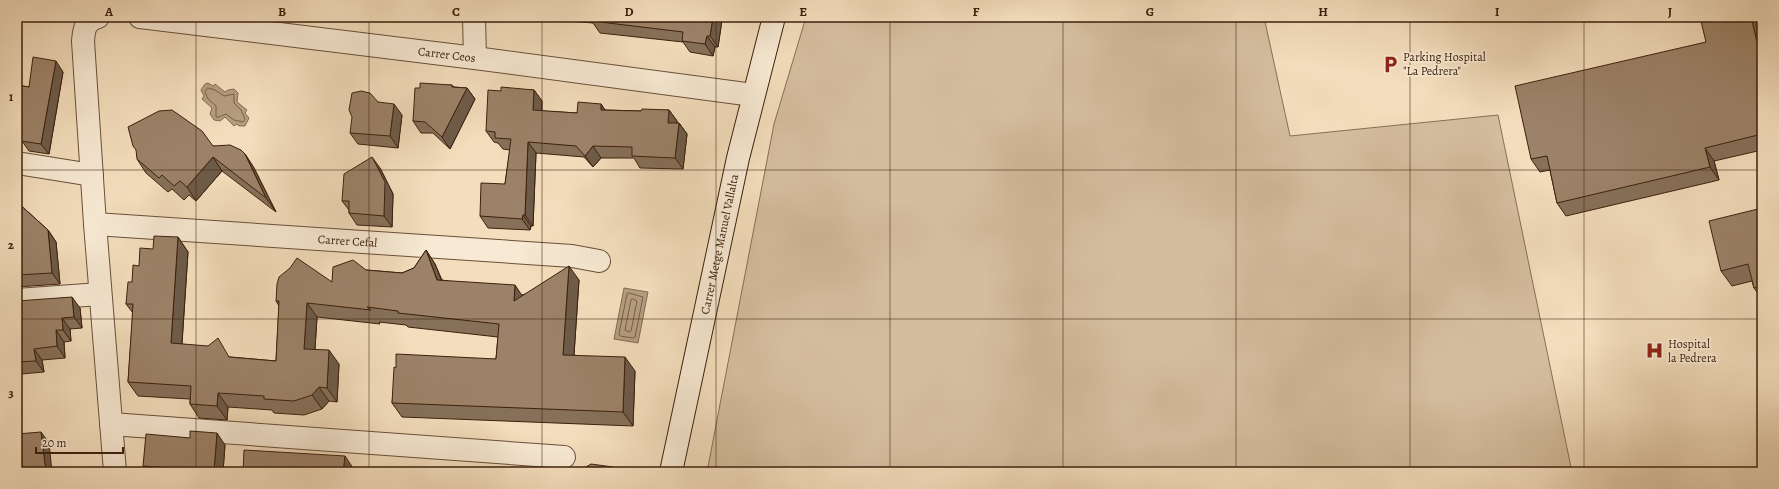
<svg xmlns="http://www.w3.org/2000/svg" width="1779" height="489" viewBox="0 0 1779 489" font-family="Alegreya,serif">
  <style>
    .green { fill: #d4bd9e; stroke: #886e56 }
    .water { fill: #b59d80; stroke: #856b52 }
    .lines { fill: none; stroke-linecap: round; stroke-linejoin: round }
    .shore { stroke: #795e46; stroke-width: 1 }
    .street-casing { stroke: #6a4f39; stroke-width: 24 }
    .secondary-casing { stroke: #3d200d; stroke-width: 24 }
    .street { stroke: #f7e9d3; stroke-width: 22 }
    .secondary { stroke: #f7e9d3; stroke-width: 22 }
    .wall { fill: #867059; stroke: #3d200d }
    .shaded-wall { fill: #6d5b49; stroke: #3d200d }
    .building { fill: #9c8268; stroke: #3d200d }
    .grid { fill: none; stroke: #3d200d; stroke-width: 1; stroke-opacity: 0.55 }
    .labels { text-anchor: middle; stroke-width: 3.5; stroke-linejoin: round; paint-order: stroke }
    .street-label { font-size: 12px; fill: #3d200d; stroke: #f7e9d3 }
    .poi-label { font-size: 12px; fill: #3d200d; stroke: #f7e9d3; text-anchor: start }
    .neatline { fill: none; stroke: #3d200d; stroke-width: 1.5 }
    .grid-label { font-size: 13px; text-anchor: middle; font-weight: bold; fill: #3d200d }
  </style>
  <rect width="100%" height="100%" fill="#f3ddbc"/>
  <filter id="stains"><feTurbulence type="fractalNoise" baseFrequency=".005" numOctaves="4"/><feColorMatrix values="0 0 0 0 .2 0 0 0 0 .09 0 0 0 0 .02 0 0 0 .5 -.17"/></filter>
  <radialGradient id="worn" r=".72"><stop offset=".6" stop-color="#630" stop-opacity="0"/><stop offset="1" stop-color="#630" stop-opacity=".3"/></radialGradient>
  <path class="green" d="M806,17H1264L1290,136L1498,115L1572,472H707L774,124Z"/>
  <g class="water">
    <path d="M208,83L213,86L215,84L225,92L228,90L234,89L238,93L237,102L247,110L245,113L249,118L245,126H239L237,124L234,126L225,117L220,121L214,120L210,114L212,108L202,99L204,96L201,90L205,84Z"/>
    <path d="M624,288L648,292L638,343L614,339Z"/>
  </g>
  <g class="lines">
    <g class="shore">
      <path d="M208,88L215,90L224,96L234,94V103L241,110L245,119L243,122L234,120L226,114L219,117H216V106L208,99L205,92Z"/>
      <path d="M629,293L643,297L635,337L633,338L620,336L619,334L627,294Z"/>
      <path d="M633,299L637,301L631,331L629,332L625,330L631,300Z"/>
    </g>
    <defs>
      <g id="street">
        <path d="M98,17C85,21 84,29 83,41L95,224L115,472"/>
        <path id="s1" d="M140,17L475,58L753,95"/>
        <path d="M474,17L475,58"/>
        <path d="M17,163L92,175"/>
        <path id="s2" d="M95,224L572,256L599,261"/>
        <path d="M17,300L100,294"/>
        <path d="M111,424L564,457"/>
      </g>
      <g id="secondary">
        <path id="s3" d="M671,472L738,158L774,17"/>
      </g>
    </defs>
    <use href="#street" class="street-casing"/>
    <use href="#secondary" class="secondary-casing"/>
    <use href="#street" class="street"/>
    <use href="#secondary" class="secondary"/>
  </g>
  <g class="wall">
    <path d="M529,17H713L722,20L718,47H715L713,56L690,52L683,42L600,33L593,23L530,18Z"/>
    <path d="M1762,36V150L1714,161L1719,180L1566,216L1557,203L1550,170L1540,172L1531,159L1706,42Z"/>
    <path d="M63,72L49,154L29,151L22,141H17V85L29,87Z"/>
    <path d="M452,85L454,87L467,88L475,99L450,149L433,133H421L413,121L420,88Z"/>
    <path d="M534,90L542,101V111L577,113L601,104L605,110L641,111L669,110L677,121V123H679L687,134L683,169L640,168L634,158H601L593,167L584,157L536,153L533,226H531L530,230L488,228L480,216L505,184L510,150L503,149L498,143L494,142L486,131L501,91Z"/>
    <path d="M378,102L402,115L398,148L358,144L350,133Z"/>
    <path d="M213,146L245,154L254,168L276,212L222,171L196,201L189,195L184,200L172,189L168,192L146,173L137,159Z"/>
    <path d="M380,168L393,194L392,227L357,225L349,213V210L342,201Z"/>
    <path d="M17,202L48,230L56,242L60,284L17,287Z"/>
    <path d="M1762,208V299L1754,288L1752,281L1732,286L1721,271Z"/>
    <path d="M178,237L188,252L182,344L230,357L276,361L279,306L276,301L366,270L402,273L414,268L426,250L435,264L442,280L522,295L579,280L574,355L635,371L633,426L402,417L392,403L396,368L496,359L498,337L408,327L406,325L379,322L380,324L317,317L315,349L339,364L337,402L329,401L322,409L304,415L274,413L272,410L228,407L227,420L199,418L190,404V399L138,396L128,382L133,313L126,304L132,282L139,266L153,249Z"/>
    <path d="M17,301L80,308L82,328L70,329L71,341L64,342L65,358L42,360L44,372L21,374L17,369Z"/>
    <path d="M190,438L225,445L223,472H148L143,466Z"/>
  </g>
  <g class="shaded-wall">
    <path d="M713,17H720L722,20L718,47L710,36Z"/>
    <path d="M1751,17H1757L1762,36V63Z"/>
    <path d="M707,36L715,47L713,56L705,44Z"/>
    <path d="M56,61L63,72L49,154L41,144Z"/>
    <path d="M467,88L475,99L450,149L442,137Z"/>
    <path d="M534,90L542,101L541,121L533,110Z"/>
    <path d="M394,104L402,115L398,148L390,136Z"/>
    <path d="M601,104L609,116L601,110Z"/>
    <path d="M669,110L677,121L676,134L668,123Z"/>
    <path d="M679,123L687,134L683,169L675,158Z"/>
    <path d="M528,142L536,153L533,226L525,215Z"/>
    <path d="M593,146L601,158L593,167L585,156Z"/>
    <path d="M1705,148L1714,161L1719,180L1710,167Z"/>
    <path d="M245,154L254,168L276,212L266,198Z"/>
    <path d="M213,157L222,171L196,201L187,187Z"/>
    <path d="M372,157L380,168L393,194L392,227L384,216Z"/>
    <path d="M523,215L531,226L530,230L522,219Z"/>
    <path d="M48,230L56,242L60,284L52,273Z"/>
    <path d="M178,237L188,252L181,357L171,343Z"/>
    <path d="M426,250L435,264L447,294L437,280Z"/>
    <path d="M569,266L579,280L573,369L563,355Z"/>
    <path d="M515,285L525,300L514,301Z"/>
    <path d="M72,297L80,308L82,328L74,317Z"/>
    <path d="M307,303L317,317L314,363L304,349Z"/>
    <path d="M62,318L70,329L71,341L63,330Z"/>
    <path d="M56,330L64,342L65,358L57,346Z"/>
    <path d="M34,349L42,360L44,372L36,361Z"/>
    <path d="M329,350L339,364L337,402L327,388Z"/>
    <path d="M625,357L635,371L633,426L623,412Z"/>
    <path d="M319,387L329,401L322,409L312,395Z"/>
    <path d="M218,393L228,407L227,420L217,406Z"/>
    <path d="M41,432L49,443L52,472H46Z"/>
    <path d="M217,433L225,445L223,472H215L214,471Z"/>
    <path d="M345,456L355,471V472H343Z"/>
    <path d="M613,467L617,472H613Z"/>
  </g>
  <g class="building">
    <path d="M593,17H713L710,36H707L705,44L682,41L683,32L592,21Z"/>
    <path d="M1700,17H1751L1762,63V134L1705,148L1710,167L1557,203L1547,156L1531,159L1515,86L1706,42Z"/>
    <path d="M33,57L56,61L41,144L21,141L22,132L17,131V85L29,87Z"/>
    <path d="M420,83L452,85V87L467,88L442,137L425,122L413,121L415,88H420Z"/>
    <path d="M501,87L534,90L533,110L577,113L578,102L601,104V110L641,111L642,109L669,110L668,123H679L675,158L632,156V147L593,146L585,156L576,146L528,142L525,215H523L522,219L480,216L481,183L505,184L511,139L495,138V132L486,131L488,90L501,91Z"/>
    <path d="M361,91L370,93L378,102L394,104L390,136L350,133L352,117L349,110L352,93Z"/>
    <path d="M172,110L202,131L213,146L230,145L241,150L245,154L266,198L213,157L187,187L180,181L174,186L162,175L159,178L137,159L136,150L133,146L128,127L159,111Z"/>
    <path d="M372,157L385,182L384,216L349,213V201H342L344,174Z"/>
    <path d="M17,202L48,230L52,273L17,275Z"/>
    <path d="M1762,208V286L1754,288L1748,264L1721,271L1709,221Z"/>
    <path d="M154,236L178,237L171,343L208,346L218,338L229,357L276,361L279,301H276L277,284L279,277L290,268L297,258L332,282L333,267L353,260L366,270L402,273L414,268L426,250L437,280L515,285L514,301L569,266L563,355L625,357L623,412L392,403L394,367L396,368V354L496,359L499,324L398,313V311L367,307L371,310L307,303L304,349L329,350L327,388L319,387L312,395L294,401L264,399V396L218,393L217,406L190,404L191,386L128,382L133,304H126L128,282H132L133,265L139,266L140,248L153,249Z"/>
    <path d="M72,297L74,317L62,318L63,330H56L57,346L34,349L36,361L17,362V301Z"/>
    <path d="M190,431L217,433L214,471L143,466L146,434L190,438Z"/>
    <path d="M41,432L46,472H17V434Z"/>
    <path d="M244,450L345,456L343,472H243Z"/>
    <path d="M591,464L613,467V472H581V470Z"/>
    <path d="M438,470L492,472H438Z"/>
  </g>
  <path class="grid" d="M196,17V472M369,17V472M542,17V472M716,17V472M890,17V472M1063,17V472M1236,17V472M1410,17V472M1584,17V472M17,170H1762M17,319H1762"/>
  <defs>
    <symbol id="parking-bare" viewBox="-9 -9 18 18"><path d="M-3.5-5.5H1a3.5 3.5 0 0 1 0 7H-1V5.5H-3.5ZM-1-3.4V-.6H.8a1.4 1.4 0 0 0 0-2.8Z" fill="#8f2418" stroke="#f7e9d3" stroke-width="2.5" paint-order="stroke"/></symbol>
    <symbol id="hospital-bare" viewBox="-9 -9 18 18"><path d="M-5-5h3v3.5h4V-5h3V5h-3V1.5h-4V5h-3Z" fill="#8f2418" stroke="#f7e9d3" stroke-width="2.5" paint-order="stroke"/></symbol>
  </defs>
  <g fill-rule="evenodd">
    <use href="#parking-bare" x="1378" y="52" width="25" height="25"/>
    <use href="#hospital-bare" x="1642" y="338" width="25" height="25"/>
  </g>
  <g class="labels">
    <g class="street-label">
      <text dy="4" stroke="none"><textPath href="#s1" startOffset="309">Carrer Ceos</textPath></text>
      <text dy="4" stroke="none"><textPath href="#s2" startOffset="253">Carrer Cefal</textPath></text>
      <text dy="4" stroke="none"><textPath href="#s3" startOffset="233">Carrer Metge Manuel Vallalta</textPath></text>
    </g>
    <g class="poi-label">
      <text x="1403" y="61">Parking Hospital<tspan x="1403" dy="14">"La Pedrera"</tspan></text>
      <text x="1668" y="348">Hospital<tspan x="1668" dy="14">la Pedrera</tspan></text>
    </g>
  </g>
  <rect width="1779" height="489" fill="none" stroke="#f3ddbc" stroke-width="44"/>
  <path d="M36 447v6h87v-6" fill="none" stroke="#3d200d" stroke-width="2"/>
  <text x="42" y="447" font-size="12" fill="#3d200d" stroke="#f7e9d3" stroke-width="3" paint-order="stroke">20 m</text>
  <rect x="22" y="22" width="1735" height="445" class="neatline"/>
  <g class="grid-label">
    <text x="109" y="16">A</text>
    <text x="282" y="16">B</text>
    <text x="456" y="16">C</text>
    <text x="629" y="16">D</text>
    <text x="803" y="16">E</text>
    <text x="976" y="16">F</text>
    <text x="1150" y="16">G</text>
    <text x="1323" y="16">H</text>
    <text x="1497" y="16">I</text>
    <text x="1670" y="16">J</text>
    <text x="11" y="101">1</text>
    <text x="11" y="249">2</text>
    <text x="11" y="397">3</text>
  </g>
  <rect width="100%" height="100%" filter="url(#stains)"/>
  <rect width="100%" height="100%" fill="url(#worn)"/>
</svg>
